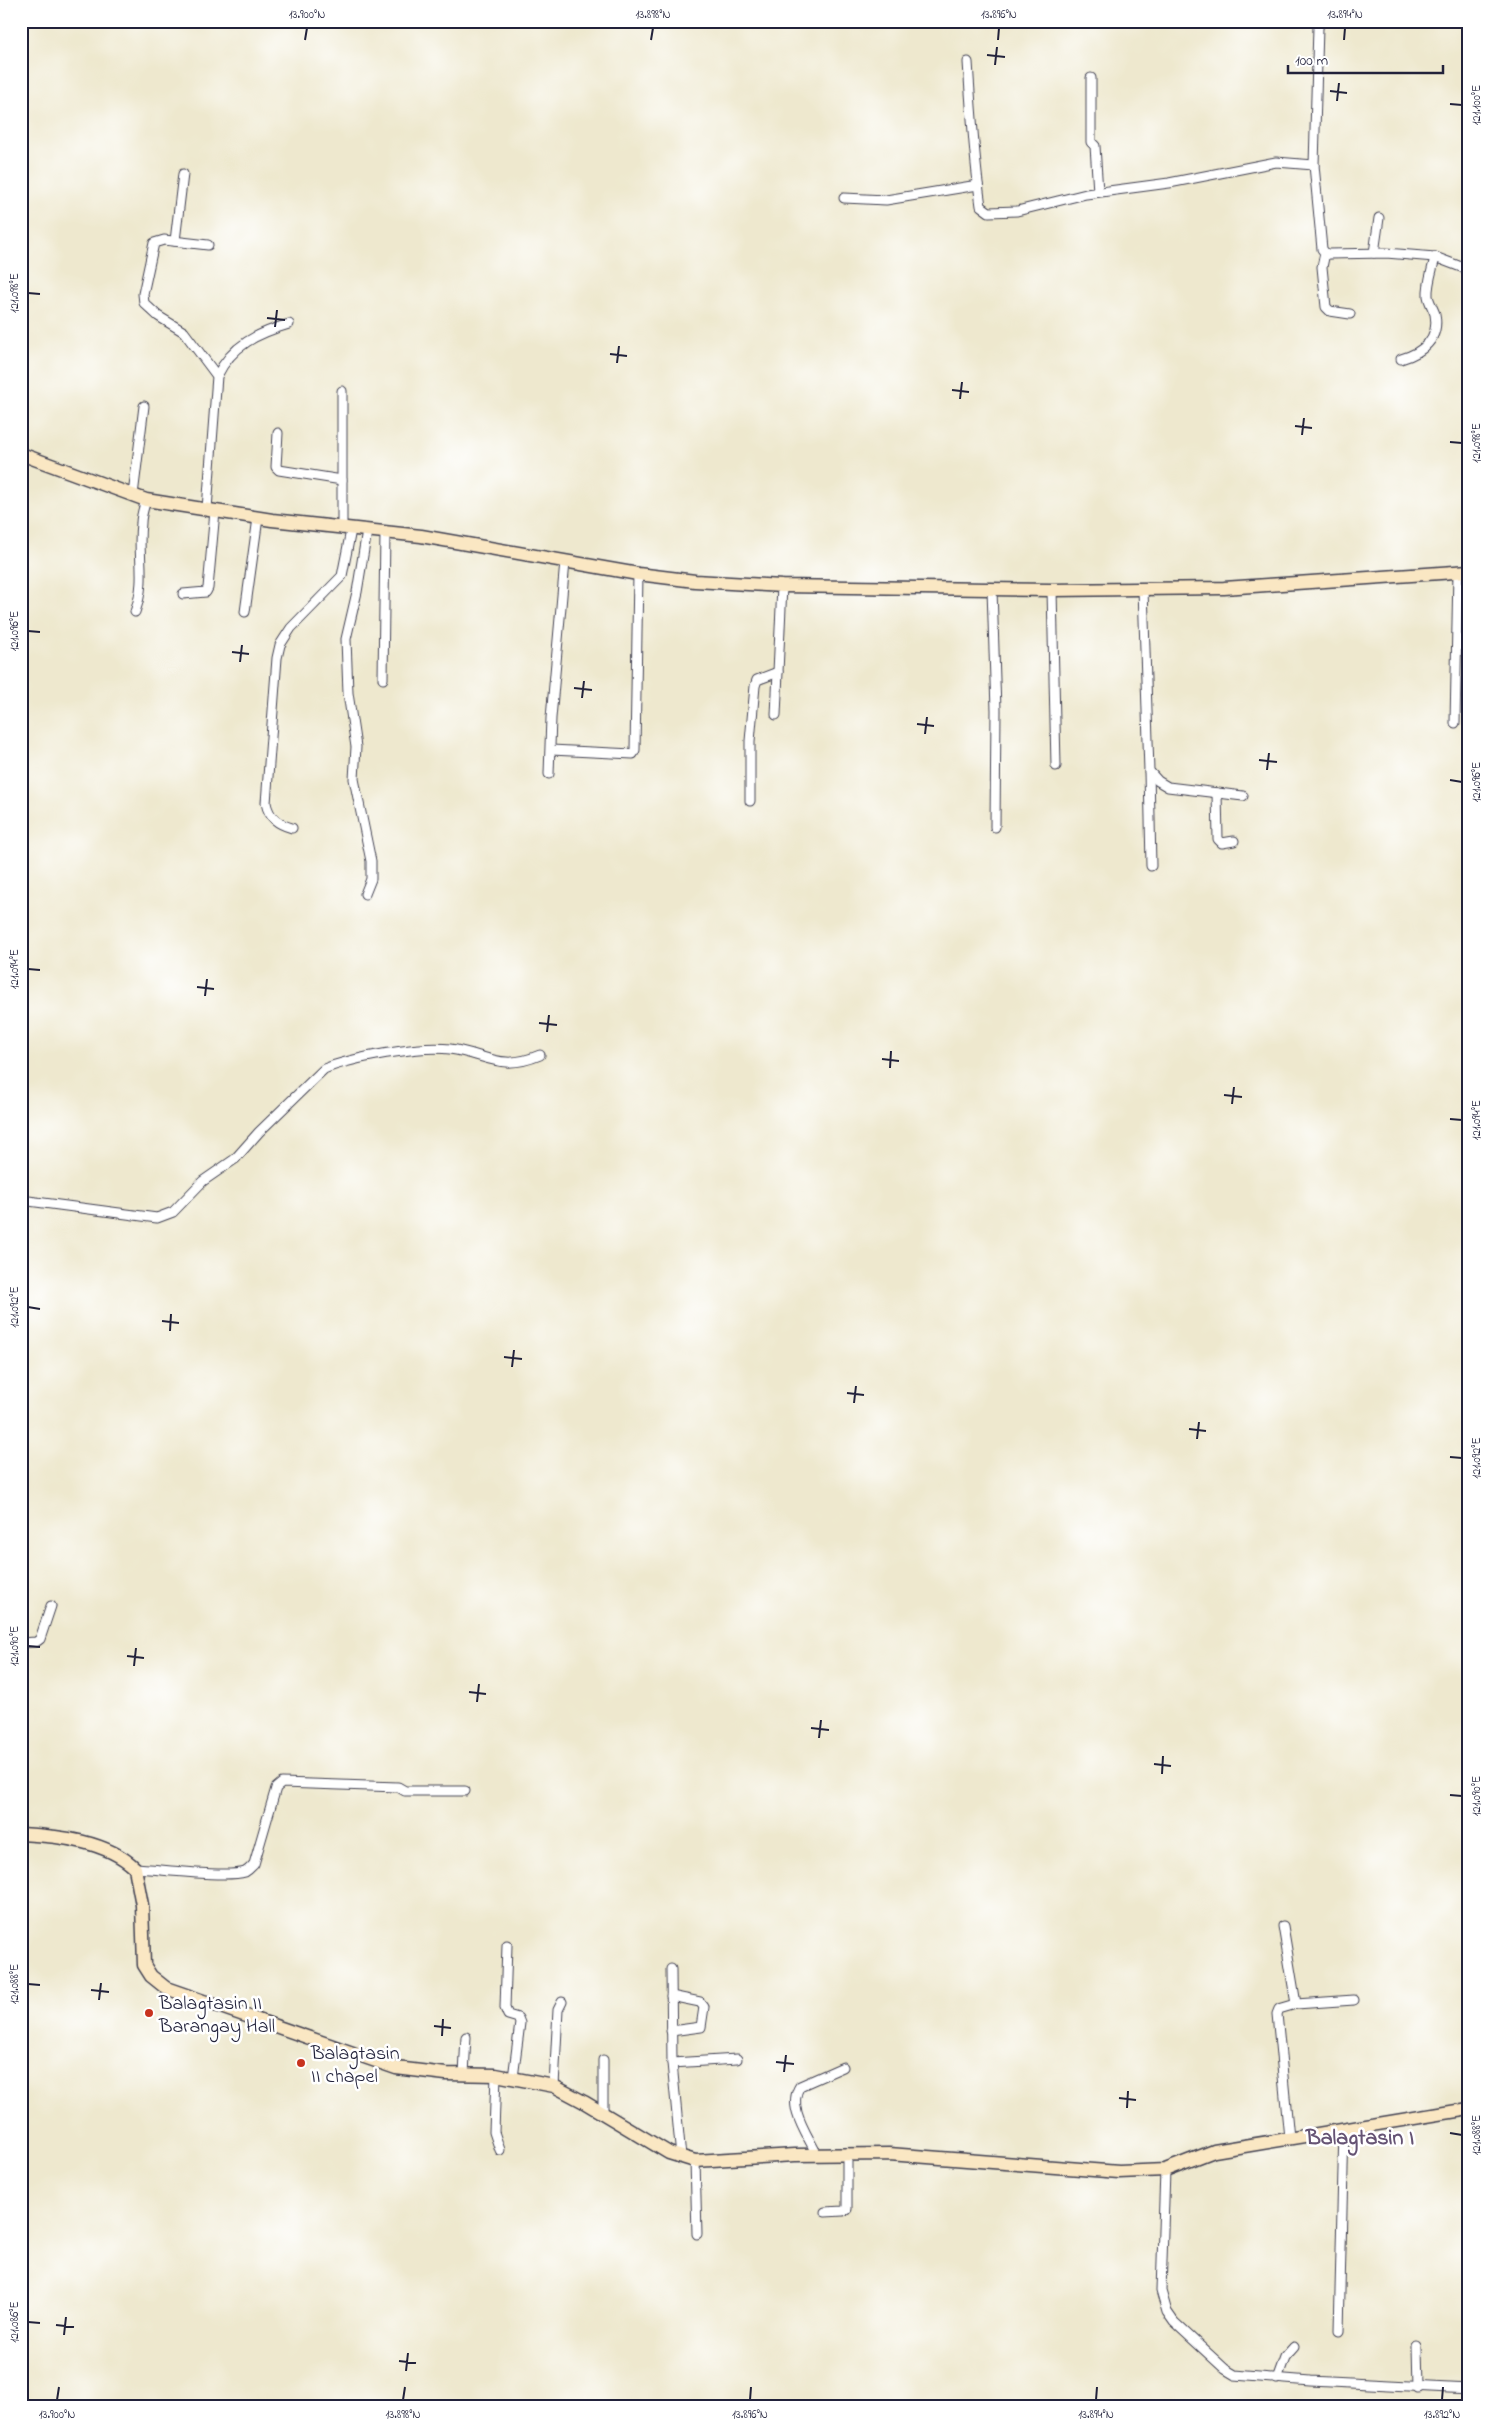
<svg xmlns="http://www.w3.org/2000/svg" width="1490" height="2427" viewBox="0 0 1490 2427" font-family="'Indie Flower',sans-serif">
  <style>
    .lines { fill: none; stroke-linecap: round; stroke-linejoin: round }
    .street-casing { stroke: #414051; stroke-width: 11 }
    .secondary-casing { stroke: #414051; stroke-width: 15 }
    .street { stroke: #fff; stroke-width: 9 }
    .secondary { stroke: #fae7c3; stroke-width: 12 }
    .ticks { fill: none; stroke: #22223b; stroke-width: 2 }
    .poi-dot { fill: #c8321e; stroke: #fff; stroke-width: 2 }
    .labels { text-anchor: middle; stroke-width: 5; stroke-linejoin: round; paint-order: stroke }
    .poi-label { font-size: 20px; fill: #22223b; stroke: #fff; text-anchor: start }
    .quarter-label { font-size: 22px; font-weight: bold; fill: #665474; stroke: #fff }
    .neatline { fill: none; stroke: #22223b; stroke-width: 2 }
    .ticks-label { font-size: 12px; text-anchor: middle; fill: #22223b }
  </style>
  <rect width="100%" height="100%" fill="#fff"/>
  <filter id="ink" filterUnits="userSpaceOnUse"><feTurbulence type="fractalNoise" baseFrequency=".02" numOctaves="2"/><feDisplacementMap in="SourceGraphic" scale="10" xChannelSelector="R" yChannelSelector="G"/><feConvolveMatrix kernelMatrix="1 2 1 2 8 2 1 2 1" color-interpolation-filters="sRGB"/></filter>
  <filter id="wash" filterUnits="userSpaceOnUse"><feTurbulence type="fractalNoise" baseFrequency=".0096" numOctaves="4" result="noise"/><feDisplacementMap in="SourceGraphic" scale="20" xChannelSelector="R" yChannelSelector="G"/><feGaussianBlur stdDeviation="1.12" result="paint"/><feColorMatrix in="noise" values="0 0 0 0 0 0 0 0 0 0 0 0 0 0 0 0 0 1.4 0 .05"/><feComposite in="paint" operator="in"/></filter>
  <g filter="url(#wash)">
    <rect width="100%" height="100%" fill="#eee8ce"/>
  </g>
  <g filter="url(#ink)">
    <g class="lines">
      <defs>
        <g id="street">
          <path d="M1322,21L1318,27L1314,165L1322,249L1325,253L1329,254L1386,253L1435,257L1469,270"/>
          <path d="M968,62C971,110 974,158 981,206L989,212L1017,211L1086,194L1169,183L1276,162L1314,165"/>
          <path d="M1091,78V142L1095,146L1098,192"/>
          <path d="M844,198L886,200L978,185"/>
          <path d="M175,241L183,174"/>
          <path d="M1325,253L1322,267L1326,307L1330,311L1350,314"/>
          <path d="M1374,253L1379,218"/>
          <path d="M1401,359C1422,353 1440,339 1435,314C1433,308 1429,302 1428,296C1427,284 1433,268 1435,257"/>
          <path d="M217,376C232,345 258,333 289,324"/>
          <path d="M342,391V529"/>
          <path d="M278,433L276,467L279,470L342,480"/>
          <path d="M133,495L144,406"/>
          <path d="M207,509L217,376L184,332L158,316L144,303L143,294L154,243L164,240L208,245"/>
          <path d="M1143,589L1149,771L1158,781L1168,787L1243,796"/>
          <path d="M992,590L996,710L995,827"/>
          <path d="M1052,590L1056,766"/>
          <path d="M183,594L206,592L208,588L215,511"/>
          <path d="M135,612C147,578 137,556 141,523C141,515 144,507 146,500"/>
          <path d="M245,612L258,518"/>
          <path d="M383,679L385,533"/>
          <path d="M776,715L782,586"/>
          <path d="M1455,723L1458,572"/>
          <path d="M551,750L633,754L635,750L638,574"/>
          <path d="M1149,771L1151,866"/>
          <path d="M549,774L551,718L565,562"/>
          <path d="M1217,793L1218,839L1222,843L1234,841"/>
          <path d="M750,801V741L755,686L757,680L778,672"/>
          <path d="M292,828C278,824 269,818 266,803L277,658L280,645L291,628L342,576L351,530"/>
          <path d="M365,894L371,879V861L354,779L356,747L348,693L346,639L357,592L367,531"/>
          <path d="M21,1200L157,1218L173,1212L203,1181L235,1159L259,1132L324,1069C351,1058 420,1045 450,1049C487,1054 500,1072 540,1055"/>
          <path d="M21,1643L36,1642L40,1639L51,1606"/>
          <path d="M135,1868C159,1869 226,1878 245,1872C249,1870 251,1867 254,1864L276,1788L282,1783L398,1787L405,1791H465"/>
          <path d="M1283,1926L1296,2004L1354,2000"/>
          <path d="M507,1945L505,2008L508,2015L518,2018L520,2023L513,2078"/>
          <path d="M671,1969L672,2063L681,2157"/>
          <path d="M671,2031L701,2027L704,2007L700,2002L671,1996"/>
          <path d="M672,2063L737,2059"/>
          <path d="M464,2074L466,2037"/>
          <path d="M496,2075L494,2132L500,2150"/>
          <path d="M554,2086L558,2010L562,2002"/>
          <path d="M603,2113V2060"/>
          <path d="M1289,2138L1277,2014L1279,2009L1296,2004"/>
          <path d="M817,2155C808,2135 786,2107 800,2086L843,2067"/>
          <path d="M695,2161L697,2234"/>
          <path d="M1165,2170L1161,2291L1167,2312L1174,2322L1225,2369L1235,2375L1310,2381L1469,2389"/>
          <path d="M825,2212L843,2211L847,2209V2153"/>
          <path d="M1339,2331L1344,2129"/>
          <path d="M1417,2346L1418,2388"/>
          <path d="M1277,2379L1285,2357L1294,2347"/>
        </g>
        <g id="secondary">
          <path d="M21,454L146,500L272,520L421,536L638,574L695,581L782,586L1052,590L1224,588L1469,571"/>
          <path d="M21,1834C59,1836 107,1841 135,1868L142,1905L144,1965L151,1976L166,1988L396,2068L446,2074L496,2075L554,2086L584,2102L669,2153L695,2161L795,2155L889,2154L1119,2172L1165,2170L1214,2151L1469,2109"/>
        </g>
      </defs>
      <use href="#street" class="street-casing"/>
      <use href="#secondary" class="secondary-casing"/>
      <use href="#street" class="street"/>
      <use href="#secondary" class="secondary"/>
    </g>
  </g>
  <path class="ticks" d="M305,40L307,28M651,40L653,28M998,40L999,28M1344,40L1345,28M987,55L1005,57M995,65L997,47M1330,91L1347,93M1337,101L1339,83M1450,104L1462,105M28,293L40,294M267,318L285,320M275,327L277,310M610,354L627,356M617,363L619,346M952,390L969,392M960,399L962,382M1295,426L1312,428M1302,435L1304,418M1450,442L1462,443M28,631L40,632M232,652L249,654M240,662L242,645M574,688L592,690M582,698L584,681M917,724L934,726M925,734L927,717M1259,760L1277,762M1267,770L1269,753M1450,780L1462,782M28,969L40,970M197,987L214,989M205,996L207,979M539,1023L557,1025M547,1032L549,1015M882,1059L899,1061M890,1068L891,1051M1224,1095L1242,1097M1232,1104L1234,1087M1450,1119L1462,1120M28,1307L40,1309M162,1321L179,1323M170,1331L171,1314M504,1357L522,1359M512,1367L514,1350M847,1393L864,1395M854,1403L856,1386M1189,1429L1206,1431M1197,1439L1199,1422M1450,1457L1462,1458M28,1646L40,1647M127,1656L144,1658M134,1666L136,1648M469,1692L486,1694M477,1702L479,1684M811,1728L829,1730M819,1738L821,1720M1154,1764L1171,1766M1162,1774L1163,1756M1450,1795L1462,1796M28,1984L40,1985M91,1990L109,1992M99,2000L101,1983M434,2026L451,2028M442,2036L443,2019M776,2062L794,2064M784,2072L786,2055M1119,2098L1136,2100M1127,2108L1128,2091M1450,2133L1462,2135M28,2322L40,2323M56,2325L74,2327M64,2335L66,2317M399,2361L416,2363M406,2371L408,2353M57,2400L59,2387M403,2400L405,2387M750,2400L751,2387M1096,2400L1097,2387M1442,2400L1443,2387"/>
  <g class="poi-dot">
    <circle cx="149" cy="2013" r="5"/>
    <circle cx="301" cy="2063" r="5"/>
  </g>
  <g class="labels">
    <g class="poi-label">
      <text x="159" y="2009">Balagtasin II<tspan x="159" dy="23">Barangay Hall</tspan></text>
      <text x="311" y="2059">Balagtasin<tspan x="311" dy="23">II chapel</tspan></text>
    </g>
    <g class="quarter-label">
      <text x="1360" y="2144">Balagtasin I</text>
    </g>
  </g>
  <rect width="1490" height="2427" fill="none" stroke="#fff" stroke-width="55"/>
  <path d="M1288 65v8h155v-8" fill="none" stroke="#22223b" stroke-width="2.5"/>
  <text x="1295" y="65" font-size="15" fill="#22223b" stroke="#ffffff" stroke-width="4" paint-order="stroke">100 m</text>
  <rect x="28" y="28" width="1434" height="2372" class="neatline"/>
  <g class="ticks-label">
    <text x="307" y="18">13.900°N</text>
    <text x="653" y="18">13.898°N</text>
    <text x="999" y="18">13.896°N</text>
    <text x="1345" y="18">13.894°N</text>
    <text transform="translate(1476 105) rotate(-90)" y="4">121.100°E</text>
    <text transform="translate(14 293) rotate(-90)" y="4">121.098°E</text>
    <text transform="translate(1476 443) rotate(-90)" y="4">121.098°E</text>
    <text transform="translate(14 631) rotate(-90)" y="4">121.096°E</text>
    <text transform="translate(1476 782) rotate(-90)" y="4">121.096°E</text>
    <text transform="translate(14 969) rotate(-90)" y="4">121.094°E</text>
    <text transform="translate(1476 1120) rotate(-90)" y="4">121.094°E</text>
    <text transform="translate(14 1307) rotate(-90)" y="4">121.092°E</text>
    <text transform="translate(1476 1458) rotate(-90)" y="4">121.092°E</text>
    <text transform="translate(14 1646) rotate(-90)" y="4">121.090°E</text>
    <text transform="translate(1476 1796) rotate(-90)" y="4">121.090°E</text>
    <text transform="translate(14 1984) rotate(-90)" y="4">121.088°E</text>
    <text transform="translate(1476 2135) rotate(-90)" y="4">121.088°E</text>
    <text transform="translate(14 2322) rotate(-90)" y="4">121.086°E</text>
    <text x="57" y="2418">13.900°N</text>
    <text x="403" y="2418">13.898°N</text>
    <text x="750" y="2418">13.896°N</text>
    <text x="1096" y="2418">13.894°N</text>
    <text x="1442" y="2418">13.892°N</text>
  </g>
</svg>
